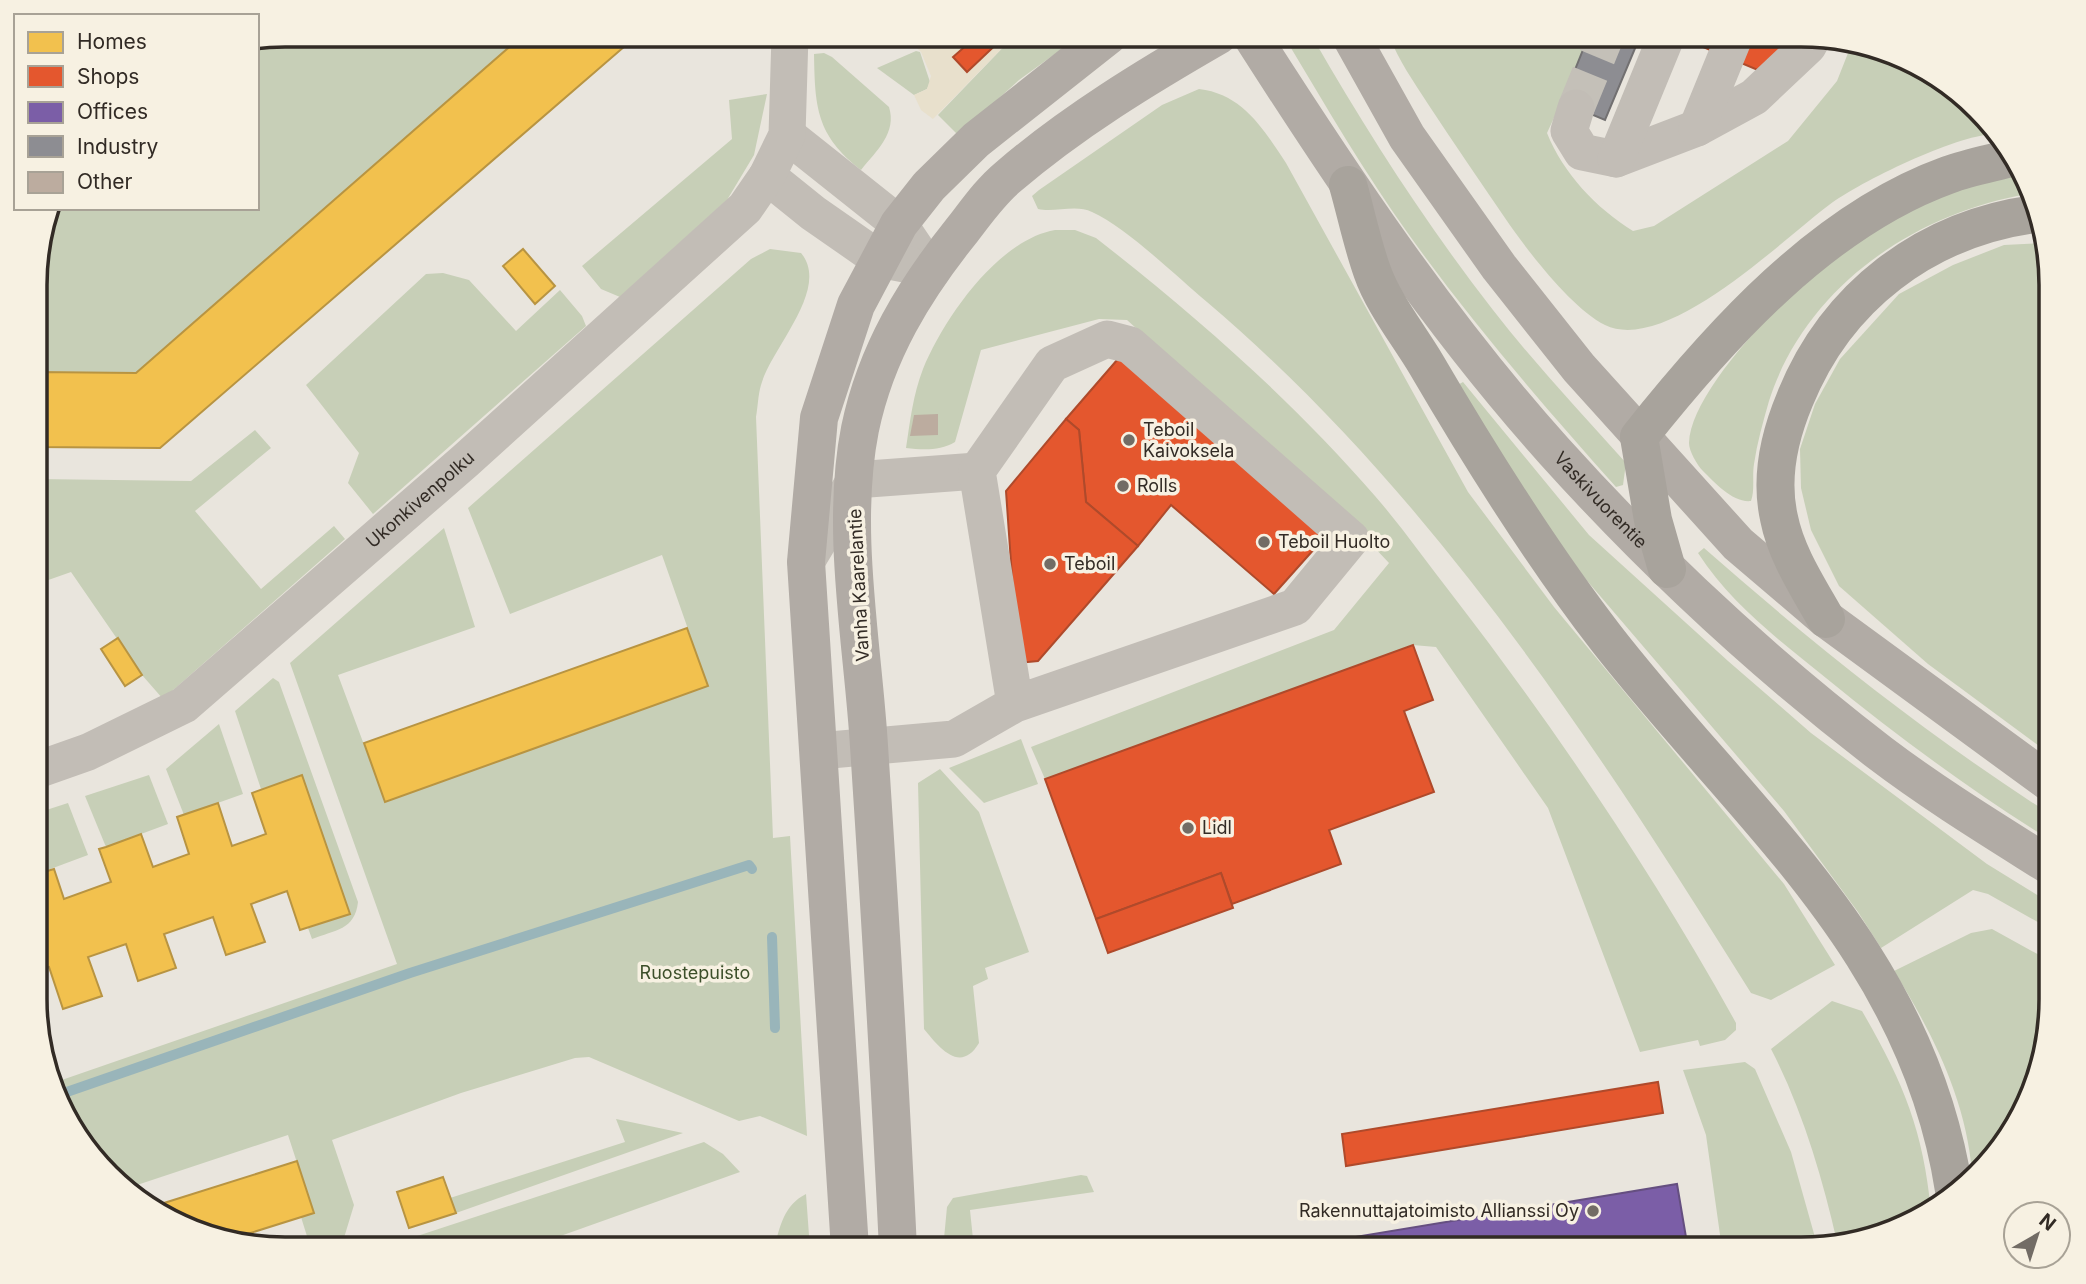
<svg xmlns="http://www.w3.org/2000/svg" width="2086" height="1284" viewBox="0 0 2086 1284" font-family="Inter,sans-serif">
  <style>
    .green { fill: #c7cfb7 }
    .plaza { fill: #e8e0cc }
    .homes { fill: #f2c14e; stroke: #b89442; stroke-width: 2 }
    .shops { fill: #e4572e; stroke: #af4a2b; stroke-width: 2 }
    .offices { fill: #7b5ea7; stroke: #654f80; stroke-width: 2 }
    .industry { fill: #8d8d92; stroke: #727071; stroke-width: 2 }
    .lines { fill: none; stroke-linecap: round; stroke-linejoin: round }
    .stream { stroke: #99b5ba; stroke-width: 10 }
    .building { fill: #bcac9f }
    .minor-tunnel { stroke: #c4c0b8; stroke-width: 37; stroke-dasharray: 37 18; stroke-linecap: butt }
    .minor { stroke: #c2bdb6; stroke-width: 37 }
    .major { stroke: #b1aba5; stroke-width: 38 }
    .highway { stroke: #a8a39c; stroke-width: 38 }
    .poi-dot { fill: #726c65; stroke: #f7f1e2; stroke-width: 2.5 }
    .labels { text-anchor: middle; stroke-width: 7; stroke-linejoin: round; paint-order: stroke }
    .poi-label { font-size: 18px; fill: #322b25; stroke: #f7f1e2; text-anchor: start }
    .street-label { font-size: 18px; fill: #322b25; stroke: #f7f1e2 }
    .park-label { font-size: 18px; fill: #3c4f2a; stroke: #f7f1e2 }
    .rim { fill: none; stroke: #322b25; stroke-width: 3.5 }
  </style>
  <rect width="100%" height="100%" fill="#e9e5dd"/>
  <g class="green">
    <path d="M285,35H523L136,373L37,372V253L51,208H257V41Z"/>
    <path d="M1015,35H1081L1019,80L958,135L938,115Z"/>
    <path d="M1298,35L1313,38C1367,132 1426,224 1493,310C1534,363 1581,413 1626,463L1623,485L1616,487C1543,405 1471,322 1407,232C1365,173 1328,110 1291,48L1293,39Z"/>
    <path d="M1389,35H1592L1547,133C1563,173 1596,208 1633,231L1654,226L1788,141L1837,81L1852,43L1881,48L1939,77L1993,134C1955,136 1861,181 1829,205C1783,239 1666,355 1605,325C1572,309 1526,249 1505,218C1479,180 1453,142 1428,104C1414,82 1398,60 1389,35Z"/>
    <path d="M916,51L920,52L930,82L927,89L914,95L877,68Z"/>
    <path d="M824,53L832,57L889,107C897,133 877,150 861,170C816,135 815,107 814,54Z"/>
    <path d="M1199,89C1243,94 1264,130 1286,163L1468,492L1554,607L1784,884L1835,965L1771,1000L1751,993C1596,745 1432,493 1207,302C1176,276 1127,228 1092,212C1076,204 1054,213 1038,209L1032,196L1039,190L1162,105Z"/>
    <path d="M767,94L754,155L727,200L620,297L601,289L582,266L732,139L729,100Z"/>
    <path d="M2022,174L2028,194C1914,213 1805,288 1769,401C1763,422 1757,443 1754,464C1752,476 1755,490 1751,501C1733,503 1715,483 1703,471C1697,465 1689,451 1689,443C1691,380 1824,256 1877,227C1900,214 1925,201 1949,191C1971,182 1998,179 2022,174Z"/>
    <path d="M1055,230H1075L1096,238C1196,316 1292,400 1375,496C1403,528 1427,563 1453,596C1557,731 1653,873 1736,1023V1030L1725,1040L1700,1046L1698,1040L1640,1052L1548,808L1436,647L1413,645L1045,779L1031,747L1334,630L1389,563L1338,509L1127,320L1099,319L981,350L955,442C940,451 923,450 906,448C910,421 913,395 923,369C944,318 998,240 1055,230Z"/>
    <path d="M2043,243L2050,268V754L1928,664L1839,586L1811,530L1801,488L1800,449L1815,404L1840,359L1899,294L1953,265L2004,245Z"/>
    <path d="M770,249L801,253C831,289 771,348 761,385C758,395 758,406 756,417L773,838L790,836L807,1136L760,1116L739,1121L589,1057L575,1058L461,1093L332,1140L354,1205L343,1241L311,1249L301,1217L313,1212L288,1135L128,1188L77,1137L56,1082L397,964L290,663L444,528L475,627L338,675L385,801L708,686L662,555L510,614L468,508L751,259Z"/>
    <path d="M443,273L469,280L516,331L560,290L582,316L586,326L373,514L348,483L359,453L306,385L426,274Z"/>
    <path d="M1463,382L1589,535L1728,661L1811,733L1987,864L2050,903V929L1988,894L1973,890L1881,948L1858,912L1784,811L1583,576L1452,388Z"/>
    <path d="M255,430L271,448L195,511L261,589L334,526L345,539L163,699L142,675L71,572L37,584V479L191,481Z"/>
    <path d="M1704,548C1813,644 1928,736 2050,814V840C1972,791 1898,737 1826,678C1779,640 1731,604 1698,553Z"/>
    <path d="M273,678L279,682L358,902C355,930 335,930 312,939L308,928L349,914L301,776L261,789L235,711Z"/>
    <path d="M219,724L243,794L184,815L166,769Z"/>
    <path d="M1021,739L1038,784L984,803L949,768Z"/>
    <path d="M940,769L979,812L1029,952L985,968L988,979L973,986L979,1043C960,1075 938,1046 924,1029L918,783Z"/>
    <path d="M149,775L168,824L106,847L85,796Z"/>
    <path d="M68,803L88,855L37,874V813Z"/>
    <path d="M1992,929L2050,961V1015L2009,1137L1972,1172C1966,1099 1932,1032 1894,971L1971,933Z"/>
    <path d="M1832,1001L1862,1011C1903,1082 1923,1129 1931,1211L1926,1215L1837,1242C1822,1176 1802,1109 1771,1049Z"/>
    <path d="M1745,1062L1755,1069L1791,1152L1818,1248L1722,1249L1706,1135L1683,1070Z"/>
    <path d="M616,1119L683,1133L456,1213L450,1198L625,1142Z"/>
    <path d="M704,1142L723,1154L740,1172L524,1249H408L405,1240Z"/>
    <path d="M1081,1175L1087,1176L1094,1192L970,1210L974,1249H943L947,1207L953,1198Z"/>
    <path d="M806,1194L810,1249H774C780,1226 784,1205 806,1194Z"/>
  </g>
  <path class="plaza" d="M1015,35L933,119L921,110L914,95L927,89L931,76L921,52L905,36Z"/>
  <g class="homes">
    <path d="M523,35H627L625,46L160,448L37,447V372L136,373Z"/>
    <path d="M523,249L555,286L535,304L503,266Z"/>
    <path d="M687,628L708,686L385,802L364,743Z"/>
    <path d="M118,638L142,675L125,686L101,649Z"/>
    <path d="M302,775L350,914L300,930L287,891L251,904L265,942L226,955L213,917L164,934L176,968L138,981L126,944L88,957L102,996L63,1009L49,967L37,971V874L54,869L64,899L111,882L99,849L106,847L141,834L153,867L189,854L177,817L218,803L232,846L266,834L252,793Z"/>
    <path d="M297,1161L314,1213L225,1241L167,1216L164,1203Z"/>
    <path d="M443,1177L456,1213L409,1228L397,1192Z"/>
  </g>
  <g class="shops">
    <path d="M978,35H1006L967,72L953,57Z"/>
    <path d="M1686,35H1789L1772,76L1684,39Z"/>
    <path d="M1124,352L1332,529L1274,594L1171,505L1138,546L1086,502L1079,430L1066,419Z"/>
    <path d="M1066,419L1079,430L1086,502L1138,546L1038,661L1018,663L1006,491Z"/>
    <path d="M1413,645L1433,700L1404,711L1434,792L1329,830L1341,864L1232,904L1221,873L1096,919L1045,779Z"/>
    <path d="M1221,873L1233,908L1108,953L1096,919Z"/>
    <path d="M1658,1082L1663,1113L1346,1166L1342,1134Z"/>
  </g>
  <path class="offices" d="M1677,1184L1688,1249H1356L1355,1237Z"/>
  <path class="industry" d="M1589,35H1610L1636,46L1605,120L1562,102Z"/>
  <g class="lines">
    <g class="stream">
      <path d="M772,937L775,1028"/>
      <path d="M61,1094L410,973L749,865L752,869"/>
    </g>
  </g>
  <path class="building" d="M938,414V435L910,436L914,415Z"/>
  <g class="lines">
    <path class="minor-tunnel" d="M1576,108L1606,35"/>
    <g class="minor">
      <path d="M1576,108L1569,131L1582,152L1616,159L1697,128L1754,97L1808,46L1813,37"/>
      <path d="M1697,128L1735,35"/>
      <path d="M787,135L899,224L930,270"/>
      <path d="M1616,159L1667,35"/>
      <path d="M767,176L813,213L879,259L910,265"/>
      <path d="M806,562L855,480L977,471"/>
      <path d="M819,751L954,739L1015,704L1295,607L1351,539L1130,345L1107,339L1052,364L977,471L1015,704"/>
      <path id="s1" d="M37,770L88,752L184,705L465,461L745,208L767,176L787,135L790,35"/>
    </g>
    <g class="major">
      <path id="s2" d="M1251,35C1343,179 1439,323 1554,451C1653,561 1763,663 1880,753C1934,794 1993,830 2050,866"/>
      <path d="M1350,35L1407,137L1499,267L1579,368L1738,544L1826,619L2050,783"/>
      <path d="M850,1249L806,562L819,418L856,305L899,224L929,186L976,140L1109,35"/>
      <path d="M898,1249C890,1081 880,913 869,746C863,646 840,529 860,429C876,352 914,290 963,229C977,211 990,192 1008,177C1072,122 1146,77 1219,35"/>
    </g>
    <g class="highway">
      <path d="M1348,185C1356,213 1362,243 1372,271C1383,303 1408,334 1426,364C1481,458 1539,551 1606,638C1745,817 1917,950 1954,1190"/>
      <path d="M1667,569L1653,520L1639,437C1720,335 1823,220 1948,175C1969,167 1993,163 2015,157"/>
      <path d="M1826,619C1808,587 1786,554 1779,518C1770,478 1779,437 1795,399C1836,297 1925,229 2034,214"/>
    </g>
  </g>
  <g class="poi-dot">
    <circle cx="1129" cy="440" r="7"/>
    <circle cx="1123" cy="486" r="7"/>
    <circle cx="1264" cy="542" r="7"/>
    <circle cx="1050" cy="564" r="7"/>
    <circle cx="1188" cy="828" r="7"/>
    <circle cx="1593" cy="1211" r="7"/>
  </g>
  <g class="labels">
    <g class="poi-label">
      <text x="1143" y="436">Teboil<tspan x="1143" dy="21">Kaivoksela</tspan></text>
      <text x="1137" y="492">Rolls</text>
      <text x="1278" y="548">Teboil Huolto</text>
      <text x="1064" y="570">Teboil</text>
      <text x="1202" y="834">Lidl</text>
      <text x="1579" y="1217" text-anchor="end">Rakennuttajatoimisto Allianssi Oy</text>
    </g>
    <g class="street-label">
      <text dy="6" stroke="none"><textPath href="#s1" startOffset="474">Ukonkivenpolku</textPath></text>
      <text dy="6" stroke="none"><textPath href="#s2" startOffset="583">Vaskivuorentie</textPath></text>
      <text transform="translate(859 585) rotate(-93)" y="6">Vanha Kaarelantie</text>
    </g>
    <g class="park-label">
      <text x="695" y="979">Ruostepuisto</text>
    </g>
  </g>
  <path d="M0 0H2086V1284H0ZM285 47H1801A238 238 0 0 1 2039 285V999A238 238 0 0 1 1801 1237H285A238 238 0 0 1 47 999V285A238 238 0 0 1 285 47Z" fill="#f7f1e2" fill-rule="evenodd"/>
  <path class="rim" d="M285 47H1801A238 238 0 0 1 2039 285V999A238 238 0 0 1 1801 1237H285A238 238 0 0 1 47 999V285A238 238 0 0 1 285 47Z"/>
  <rect x="14" y="14" width="245" height="196" fill="#f7f1e2" stroke="#a8a296" stroke-width="2"/>
  <rect x="28" y="32" width="35" height="21" fill="#f2c14e" stroke="#a8a296" stroke-width="2"/>
  <text x="77" y="49" font-size="21" fill="#322b25">Homes</text>
  <rect x="28" y="66" width="35" height="21" fill="#e4572e" stroke="#a8a296" stroke-width="2"/>
  <text x="77" y="84" font-size="21" fill="#322b25">Shops</text>
  <rect x="28" y="102" width="35" height="21" fill="#7b5ea7" stroke="#a8a296" stroke-width="2"/>
  <text x="77" y="119" font-size="21" fill="#322b25">Offices</text>
  <rect x="28" y="136" width="35" height="21" fill="#8d8d92" stroke="#a8a296" stroke-width="2"/>
  <text x="77" y="154" font-size="21" fill="#322b25">Industry</text>
  <rect x="28" y="172" width="35" height="21" fill="#bcac9f" stroke="#a8a296" stroke-width="2"/>
  <text x="77" y="189" font-size="21" fill="#322b25">Other</text>
  <g transform="translate(2037 1235) rotate(39)"><circle r="33" fill="#f7f1e2" stroke="#a8a296" stroke-width="2"/>
  <path d="M0-5L12 26L0 18L-12 26Z" fill="#726c65"/>
  <text y="-10" font-size="19" font-weight="bold" text-anchor="middle" fill="#322b25">N</text>
  </g>
</svg>
